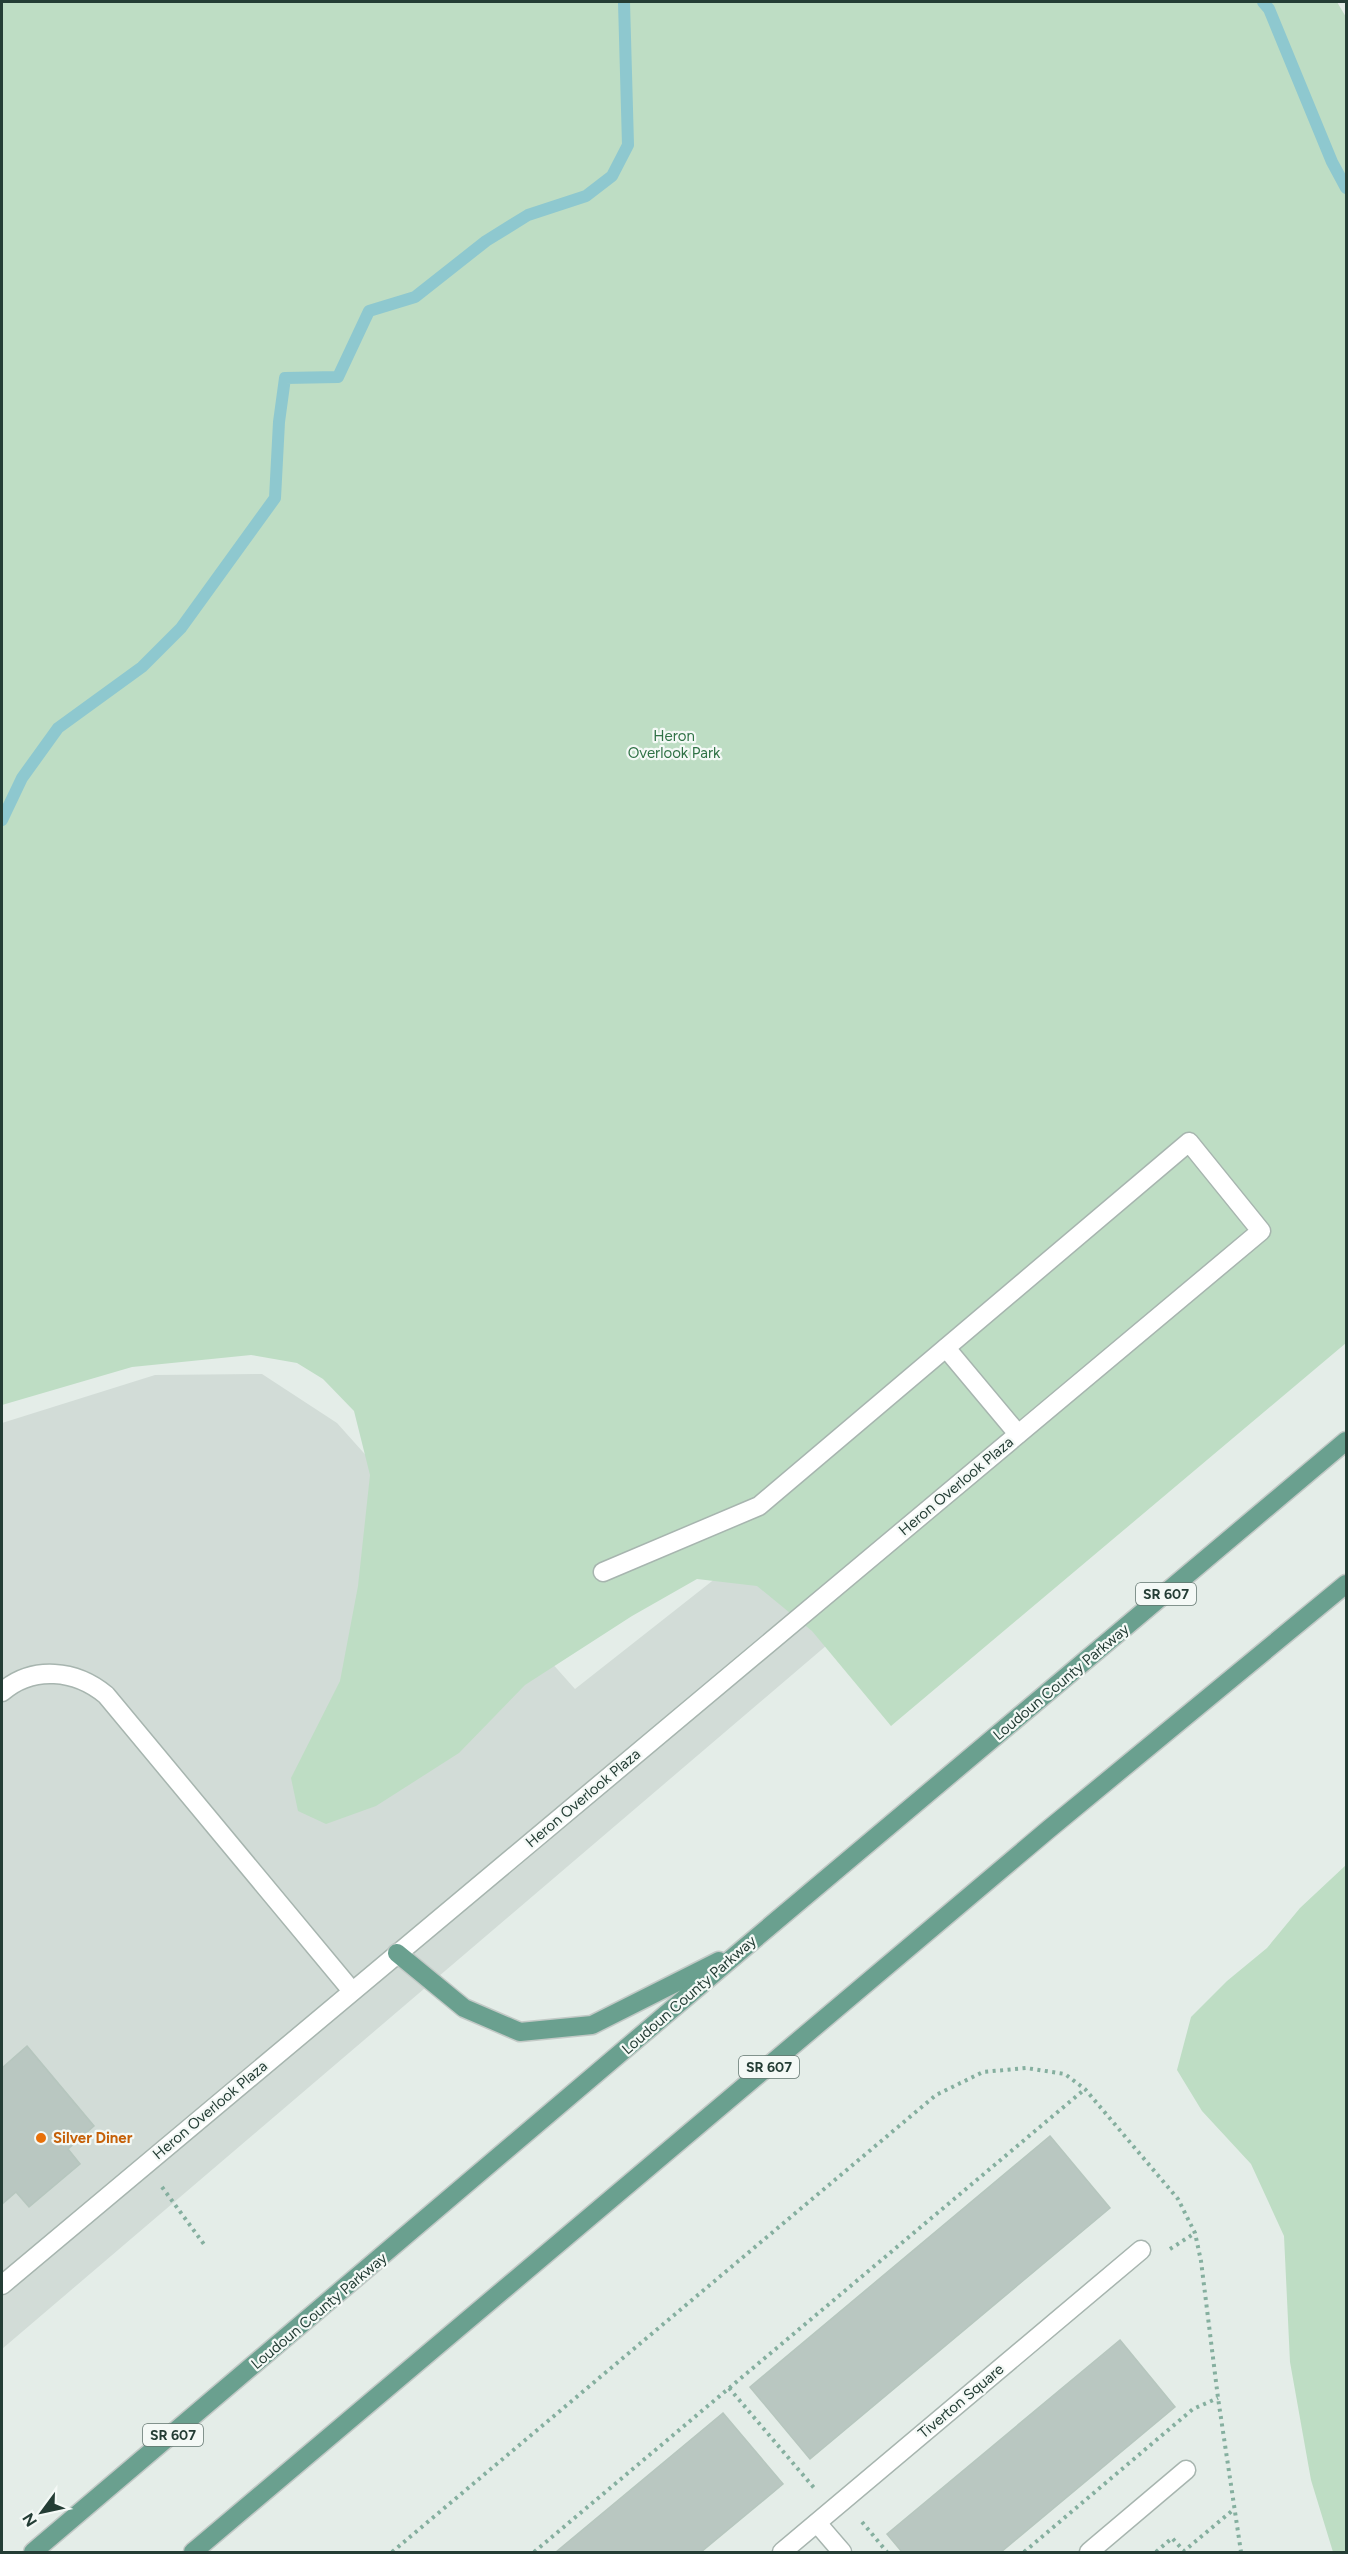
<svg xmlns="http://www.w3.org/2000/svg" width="1348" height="2554" viewBox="0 0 1348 2554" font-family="Figtree,sans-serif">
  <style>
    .built { fill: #d2dcd7 }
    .green { fill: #beddc4 }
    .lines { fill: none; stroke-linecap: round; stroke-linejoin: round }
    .stream { stroke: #8ec8cf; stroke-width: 12 }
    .building { fill: #b9c7c1; stroke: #b6c6be; stroke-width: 1.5 }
    .minor-casing { stroke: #a7b5af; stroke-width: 21 }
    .major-casing { stroke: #c2c9c6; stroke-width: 21 }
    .path { stroke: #85af9f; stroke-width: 4; stroke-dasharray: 3 4.5; stroke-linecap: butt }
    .minor { stroke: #fff; stroke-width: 18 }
    .major { stroke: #6aa08f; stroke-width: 18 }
    .food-dot { fill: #e8710a; stroke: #f4f9f6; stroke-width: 2 }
    .labels { text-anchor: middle; stroke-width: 4.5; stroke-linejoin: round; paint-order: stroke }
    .shield { fill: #f4f9f6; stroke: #62756f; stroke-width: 1.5 }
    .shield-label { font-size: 14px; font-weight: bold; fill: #243d35 }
    .park-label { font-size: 15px; fill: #307246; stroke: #f4f9f6 }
    .street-label { font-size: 15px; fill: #243d35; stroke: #f4f9f6 }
    .food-label { font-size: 15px; font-weight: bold; fill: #c56008; stroke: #f4f9f6; text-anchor: start }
  </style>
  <rect width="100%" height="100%" fill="#e4ede8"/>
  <path class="built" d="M262,1374L337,1423L575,1689L749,1552L827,1645L2,2349V1423L155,1375Z"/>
  <g class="green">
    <path d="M2,2H1337L1346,17V1343L891,1726L812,1631L757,1586L697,1579L632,1616L525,1685L459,1753L376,1806L326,1824L298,1811L291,1778L340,1681L358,1586L370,1475L354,1411L323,1379L297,1363L251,1355L132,1367L2,1405Z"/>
    <path d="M1346,1865V2552H1333L1311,2480L1290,2362L1284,2236L1251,2164L1202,2111L1177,2070L1191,2017L1227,1981L1267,1948L1300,1908Z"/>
  </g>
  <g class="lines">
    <g class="stream">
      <path d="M1263,2L1269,9L1332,162L1346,188"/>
      <path d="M2,820L22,778L58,728L142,667L181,628L275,498L279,422L285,378L338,377L369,311L415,297L486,241L528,215L586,196L612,176L628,145L624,2"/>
    </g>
  </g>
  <g class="building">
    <path d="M27,2046L94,2126L68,2149L80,2164L29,2207L16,2192L2,2204V2068Z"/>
    <path d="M1050,2136L1110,2208L810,2459L750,2387Z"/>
    <path d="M1120,2340L1175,2407L1001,2552H902L887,2534Z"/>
    <path d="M723,2413L783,2484L701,2552H556Z"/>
  </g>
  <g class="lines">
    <defs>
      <g id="minor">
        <path d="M946,1348L1018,1434"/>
        <path d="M2,1692C33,1665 76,1670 106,1695L352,1991"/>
        <path d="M2,2285L1261,1231L1189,1142L759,1506L603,1572"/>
        <path d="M817,2523L842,2552"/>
        <path d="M782,2552L1141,2250"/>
        <path d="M1089,2552L1186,2470"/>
      </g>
      <g id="major">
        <path d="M397,1953L464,2008L520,2032L592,2025L719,1961"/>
        <path d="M33,2552L744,1948L1346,1441"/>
        <path d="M193,2552L1049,1829L1346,1584"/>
      </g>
    </defs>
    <use href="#minor" class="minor-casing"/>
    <use href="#major" class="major-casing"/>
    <g class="path">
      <path d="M162,2187L206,2247"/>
      <path d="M1170,2249L1195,2233"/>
      <path d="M729,2388L815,2489"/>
      <path d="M862,2522L887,2552"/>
      <path d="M392,2552L936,2095L983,2072L1026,2068L1065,2074L1085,2089L1178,2199L1195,2233L1201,2261L1218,2398L1241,2552"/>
      <path d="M534,2552L1085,2089"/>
      <path d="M1024,2552L1193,2409L1218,2398"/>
      <path d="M1156,2552L1172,2538L1184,2551L1233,2510"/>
    </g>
    <use href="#minor" class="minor"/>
    <use href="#major" class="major"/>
  </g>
  <circle class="food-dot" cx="41" cy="2138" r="6"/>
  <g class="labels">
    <g class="shield">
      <rect x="1136" y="1583" width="60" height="22" rx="4.5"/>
      <rect x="739" y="2056" width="60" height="22" rx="4.5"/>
      <rect x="143" y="2424" width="60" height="22" rx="4.5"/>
    </g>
    <g class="shield-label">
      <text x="1166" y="1599">SR 607</text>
      <text x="769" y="2072">SR 607</text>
      <text x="173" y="2440">SR 607</text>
    </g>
    <g class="park-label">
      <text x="674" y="741">Heron<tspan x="674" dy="17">Overlook Park</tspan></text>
    </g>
    <g class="street-label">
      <text transform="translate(956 1486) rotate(-40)" y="5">Heron Overlook Plaza</text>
      <text transform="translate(1061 1682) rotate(-40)" y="5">Loudoun County Parkway</text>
      <text transform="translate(583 1798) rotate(-40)" y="5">Heron Overlook Plaza</text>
      <text transform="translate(689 1995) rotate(-41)" y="5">Loudoun County Parkway</text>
      <text transform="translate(210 2110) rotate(-40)" y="5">Heron Overlook Plaza</text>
      <text transform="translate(319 2311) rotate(-40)" y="5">Loudoun County Parkway</text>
      <text transform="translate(961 2401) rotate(-40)" y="5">Tiverton Square</text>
    </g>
    <g class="food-label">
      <text x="53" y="2143">Silver Diner</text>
    </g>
  </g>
  <rect width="1348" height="2554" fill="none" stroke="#243d35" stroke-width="6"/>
  <g transform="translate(42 2512) rotate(237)" stroke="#f4f9f6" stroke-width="4.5" paint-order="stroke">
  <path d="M0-4.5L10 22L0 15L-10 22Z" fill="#243d35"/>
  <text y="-9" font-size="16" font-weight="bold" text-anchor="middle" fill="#243d35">N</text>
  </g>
</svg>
